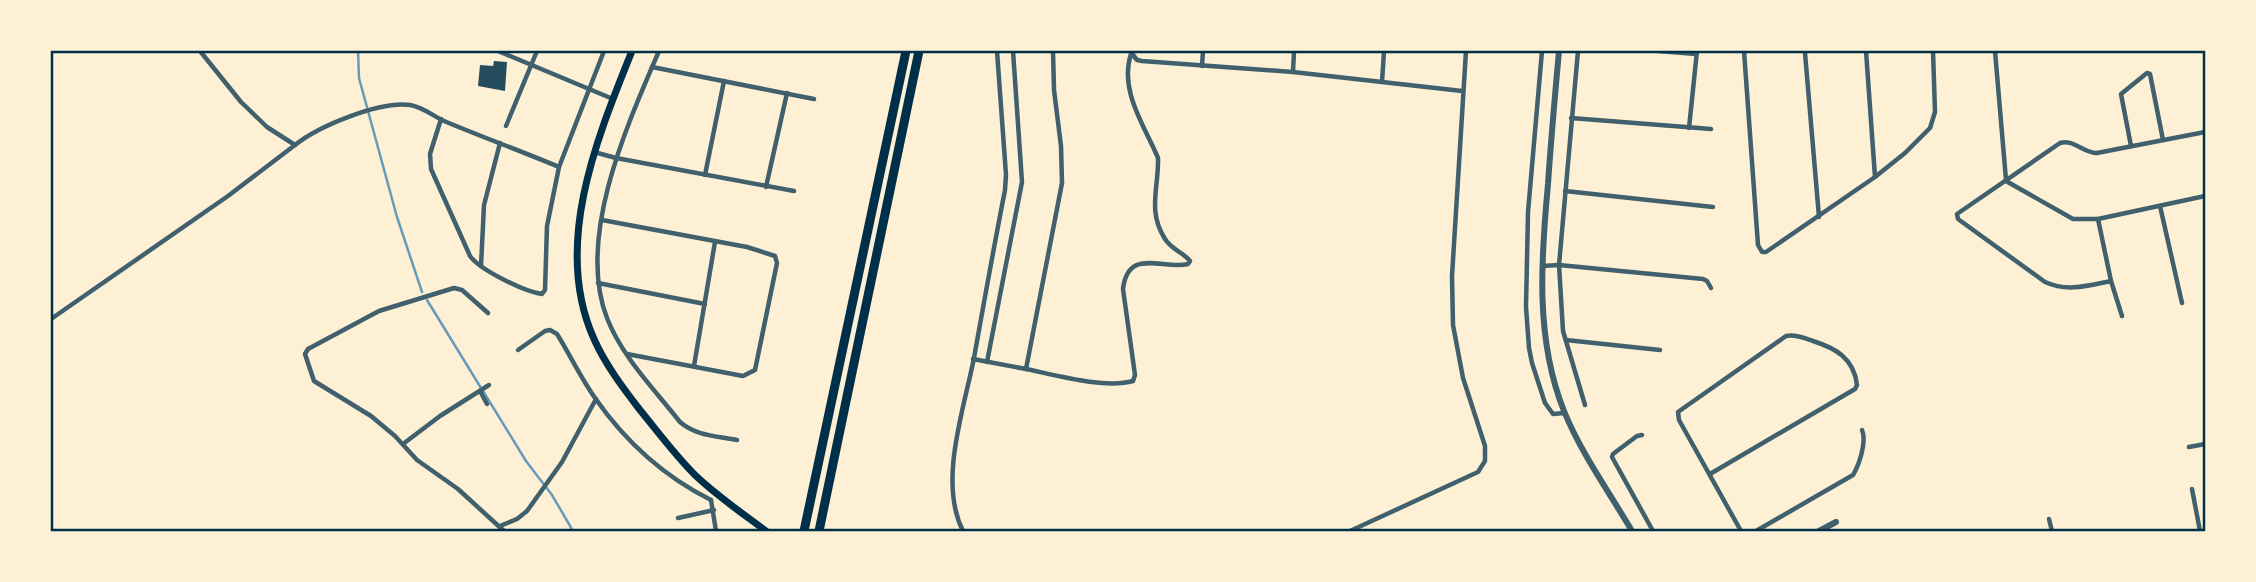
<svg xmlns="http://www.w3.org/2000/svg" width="2256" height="582" viewBox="0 0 2256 582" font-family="'DejaVu Sans',sans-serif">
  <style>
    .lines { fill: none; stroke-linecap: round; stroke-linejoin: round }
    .stream { stroke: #669bbc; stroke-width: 2.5 }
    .building { fill: #264d5e }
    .minor { stroke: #3f606c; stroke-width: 4.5 }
    .tertiary { stroke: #3f606c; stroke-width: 6 }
    .secondary { stroke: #003049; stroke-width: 7 }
    .motorway { stroke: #003049; stroke-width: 9 }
    .neatline { fill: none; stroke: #003049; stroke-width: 2.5 }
  </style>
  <rect width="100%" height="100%" fill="#fdf0d5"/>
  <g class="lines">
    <g class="stream">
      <path d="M358,51L359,78L397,217L422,292"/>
      <path d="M427,300L481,388"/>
      <path d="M483,391L526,461L552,495L573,531"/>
    </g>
  </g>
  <path class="building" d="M494,61L507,62L505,91L478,86L480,65L493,66Z"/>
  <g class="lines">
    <g class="minor">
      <path d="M200,51L241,102L267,127L295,145C319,126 379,101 410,105C423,107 433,116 444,121C482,137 521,151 559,167"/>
      <path d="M498,51L613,99"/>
      <path d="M659,51C627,125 576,238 607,318C622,357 655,390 680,422C696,436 717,436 737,440"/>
      <path d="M1130,51L1137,60L1142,61L1293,72L1462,91"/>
      <path d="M1542,51L1528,212L1526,307L1529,348L1532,363L1545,403L1553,414L1564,413"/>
      <path d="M1578,51L1559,265L1563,331L1585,405"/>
      <path d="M1658,51L1696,54"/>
      <path d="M1744,51L1758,245L1762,252H1766L1875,177L1905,153L1930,128L1935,112L1933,51"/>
      <path d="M1866,51L1875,177"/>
      <path d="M1995,51L2006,180"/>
      <path d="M1805,53L1819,217"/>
      <path d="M1202,66L1203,51"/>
      <path d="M652,67L814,99"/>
      <path d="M1293,72L1294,51"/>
      <path d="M1382,82L1384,51"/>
      <path d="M1571,118L1711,129"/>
      <path d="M441,119L430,154L431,169L470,256C480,270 525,292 542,294L545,290L547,226L559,167L604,51"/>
      <path d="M506,126L537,51"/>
      <path d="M1689,128L1697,51"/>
      <path d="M2131,146L2121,94L2147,73L2150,74L2163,140"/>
      <path d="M594,152L616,158L794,191"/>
      <path d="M705,175L724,81"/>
      <path d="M2006,181L2073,219H2098L2205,196"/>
      <path d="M766,187L787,93"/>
      <path d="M1565,191L1713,207"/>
      <path d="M2160,206L2182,303"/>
      <path d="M2098,219L2111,281L2122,316"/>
      <path d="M602,220L747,247L775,256L777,263L755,370L743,376L627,354"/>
      <path d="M481,266L484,205L500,143"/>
      <path d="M1542,266L1559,265L1703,279L1707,281L1711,288"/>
      <path d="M2111,281C2087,286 2067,292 2045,282L1958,219L1957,214L2060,143C2074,139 2083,153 2097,153L2205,132"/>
      <path d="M598,283L705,304"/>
      <path d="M488,313L462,290L454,288L379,311L308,349L305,354L314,381L371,416L395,436L417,460L458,489L504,531"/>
      <path d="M51,319L228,196L295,145"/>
      <path d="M1566,340L1660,350"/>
      <path d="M518,350L545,331L550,330L557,334C570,355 581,378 595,398C625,441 665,477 711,500"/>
      <path d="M973,359L1026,369L1062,183L1061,146L1054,90L1053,51"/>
      <path d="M987,362L1022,182L1013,51"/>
      <path d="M694,366L715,242"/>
      <path d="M1026,369C1055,375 1105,389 1133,381L1135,375L1123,289C1128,247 1163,270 1188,264L1190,261C1183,252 1172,250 1165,239C1147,211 1159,187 1158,158C1144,125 1119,90 1131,54"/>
      <path d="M480,391L487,404"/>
      <path d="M1642,435L1637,436L1613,454L1612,457L1653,531"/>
      <path d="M403,444L440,416L489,385"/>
      <path d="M2189,447L2205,444"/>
      <path d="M1710,474L1855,389L1857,385C1854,358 1835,348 1813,341C1804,338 1795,334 1786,336L1678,412L1679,420L1741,531"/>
      <path d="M2192,489L2200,531"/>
      <path d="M711,500L716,531"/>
      <path d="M678,518L714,510"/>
      <path d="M2049,519L2052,531"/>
      <path d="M500,526L517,519L527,511L562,462L596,399"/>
      <path d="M963,531C938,482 964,409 974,358C984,302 994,246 1005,190L1006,175L997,51"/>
      <path d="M1350,531L1478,472L1485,461V446L1463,378L1453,325L1452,276L1466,51"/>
      <path d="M1756,531L1853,475C1859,465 1867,442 1862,430"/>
    </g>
    <g class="tertiary">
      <path d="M1559,51C1555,95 1551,139 1548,184C1541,259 1535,339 1564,411C1581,453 1609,492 1632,531"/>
      <path d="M1819,531L1836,522"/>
    </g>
    <path class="secondary" d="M632,51C597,138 552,246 594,339C605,364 623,388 640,410C658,432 675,455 695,475C717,496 742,513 766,531"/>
    <g class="motorway">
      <path d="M804,531L906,51"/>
      <path d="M819,531L919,51"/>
    </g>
  </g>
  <rect width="2256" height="582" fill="none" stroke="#fdf0d5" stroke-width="105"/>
  <rect x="52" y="52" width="2152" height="478" class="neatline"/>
</svg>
